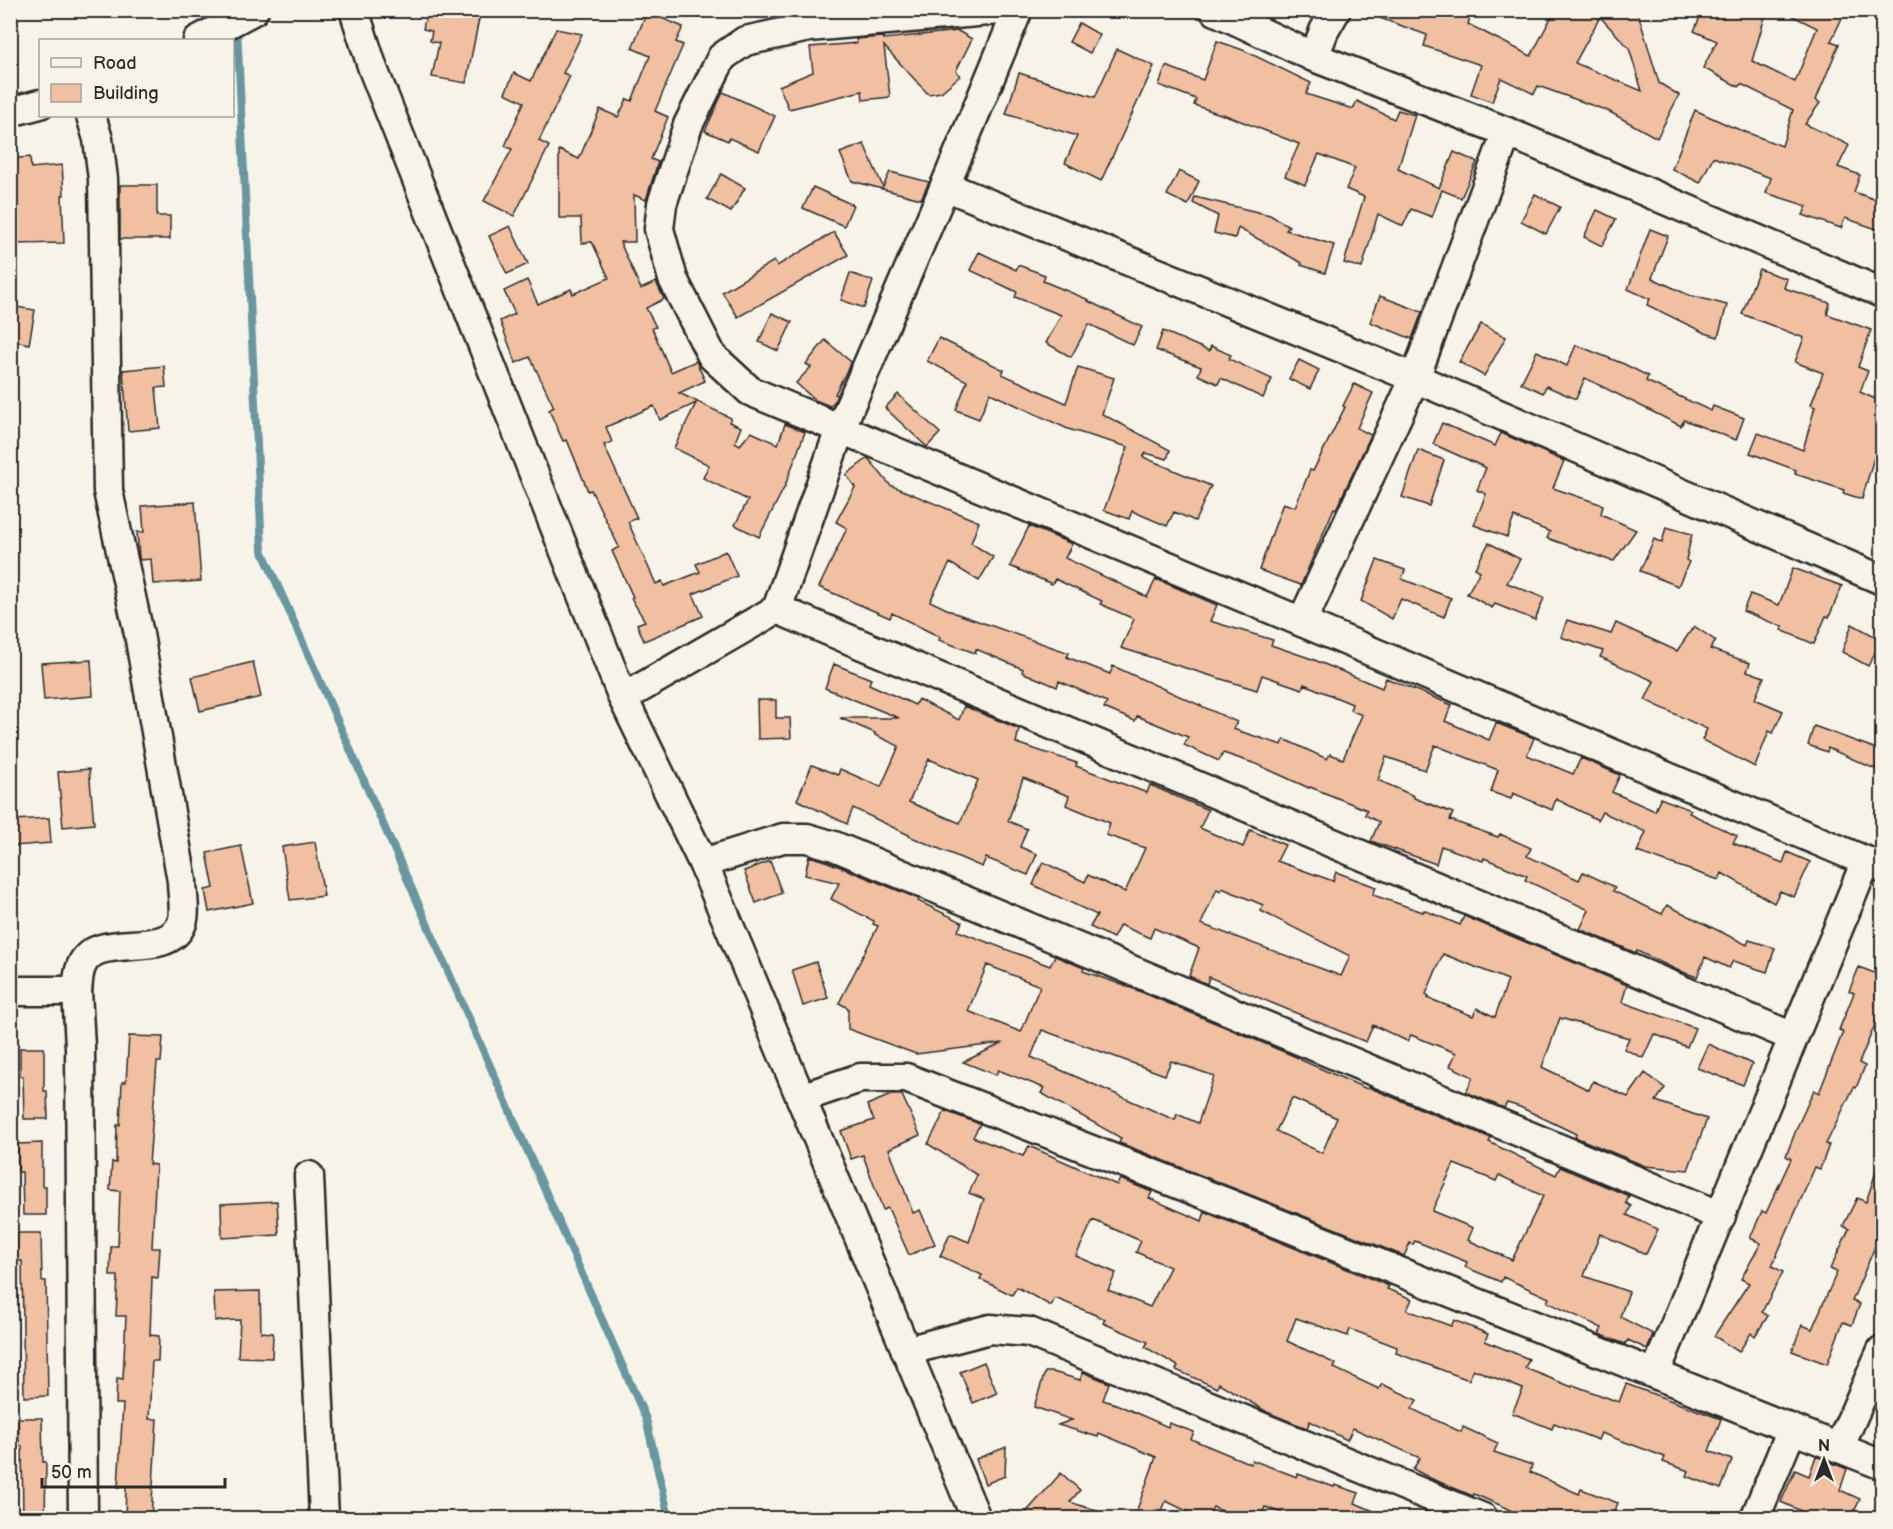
<svg xmlns="http://www.w3.org/2000/svg" width="1893" height="1529" viewBox="0 0 1893 1529" font-family="'Balsamiq Sans',sans-serif">
  <style>
    .lines { fill: none; stroke-linecap: round; stroke-linejoin: round }
    .stream { stroke: #6897a0; stroke-width: 8 }
    .building { fill: #f1bfa2; stroke: #2b2b2b; stroke-width: 1.5; fill-rule: evenodd }
    .street-casing { stroke: #2b2b2b; stroke-width: 33 }
    .street { stroke: #f7f3e8; stroke-width: 28 }
  </style>
  <rect width="100%" height="100%" fill="#f7f3e8"/>
  <filter id="ink" filterUnits="userSpaceOnUse"><feTurbulence type="fractalNoise" baseFrequency=".0167" numOctaves="2"/><feDisplacementMap in="SourceGraphic" scale="12" xChannelSelector="R" yChannelSelector="G"/><feConvolveMatrix kernelMatrix="1 2 1 2 8 2 1 2 1" color-interpolation-filters="sRGB"/></filter>
  <g filter="url(#ink)">
    <g class="lines">
      <path class="stream" d="M237,26L262,550L646,1419L669,1518"/>
    </g>
    <g class="building">
      <path d="M427,10L458,14L459,10H464L480,14L466,83L432,77L439,43L430,41L432,31L423,29Z"/>
      <path d="M1367,10H1456L1471,15L1468,24L1531,56L1555,10H1637L1659,83L1679,95L1657,138L1608,111L1538,86L1534,94L1501,78L1492,102L1471,94L1481,65L1424,46L1427,35L1366,13ZM1600,17L1629,48L1642,91L1575,63Z"/>
      <path d="M1703,10H1767L1752,61L1795,82L1817,28L1781,10H1846L1831,41L1839,44L1816,100L1820,103L1805,124L1849,145L1838,167L1860,175L1854,192L1882,202V231L1845,218L1841,228L1803,215L1807,206L1766,193L1771,178L1713,157L1700,183L1672,169L1695,110L1730,126L1782,146L1793,110L1741,84L1739,87L1703,68L1717,41L1694,31Z"/>
      <path d="M647,12L683,27L676,42L683,45L655,111L668,117L651,159L658,162L646,200L634,195L635,242H620L641,289L656,282L664,299L646,308L656,327L652,328L671,372L696,361L705,381L679,393L731,418L729,422L741,427L735,442L740,445L751,432L778,444L785,424L805,432L785,486L759,537L735,525L748,500L703,478L709,465L674,448L696,403L660,420L654,406L606,427L612,442L604,445L637,518L628,522L656,584L662,581L664,586L700,572L696,564L726,551L737,576L693,594L703,616L644,641L637,624L645,621L631,598L633,597L612,551L619,547L591,490L588,491L567,440L563,441L549,410L554,407L530,357L516,363L500,321L515,314L504,291L527,280L538,304L571,289L573,294L609,278L592,242L582,243L581,218H559V150L579,159L600,109L618,117L627,99L632,101L650,56L632,48Z"/>
      <path d="M1079,23L1100,35L1090,53L1069,42Z"/>
      <path d="M556,29L582,34L563,73L570,76L539,141L549,146L514,216L484,201L512,149L505,146L524,102L505,93L514,73L531,81Z"/>
      <path d="M958,31L972,39L956,71L960,76L941,92L928,94L884,46L890,97L863,100L862,91L789,109L779,86L813,72L810,47L857,43L856,39L883,37L884,39Z"/>
      <path d="M1217,41L1243,50L1311,83L1306,94L1353,109L1357,101L1394,119L1398,110L1415,115L1398,169L1439,188L1454,152L1477,162L1461,198L1442,190L1432,217L1411,209L1403,226L1378,214L1362,268L1344,263L1364,197L1346,189L1355,168L1319,154L1305,185L1285,176L1299,144L1223,114V115L1194,105L1196,99L1159,85L1166,66L1203,80Z"/>
      <path d="M1117,49L1154,66L1101,181L1065,163L1077,136L1006,114L1019,73L1095,97Z"/>
      <path d="M723,92L775,116L759,151L729,138L728,141L705,131Z"/>
      <path d="M864,144L883,187L890,172L929,182L921,199L852,181L840,153Z"/>
      <path d="M30,157L31,168L62,165L64,195H62L64,243L10,244V159Z"/>
      <path d="M1179,171L1199,181L1188,205L1167,195Z"/>
      <path d="M721,174L745,188L731,212L707,199Z"/>
      <path d="M120,185H157V216H170V239H120Z"/>
      <path d="M813,187L853,205L844,226L803,208Z"/>
      <path d="M1535,194L1560,207L1546,234L1521,221Z"/>
      <path d="M1195,197L1270,215L1289,226L1286,230L1334,245L1325,273L1301,265L1302,263L1238,228L1235,238L1214,233L1218,216L1193,203Z"/>
      <path d="M1597,210L1616,219L1602,246L1584,237Z"/>
      <path d="M510,226L528,264L507,274L489,236Z"/>
      <path d="M1650,229L1668,236L1652,278L1693,297V296L1727,305L1718,337L1705,333L1647,305L1650,299L1628,289Z"/>
      <path d="M834,232L848,255L738,317L722,292L774,261L777,266Z"/>
      <path d="M979,252L1016,270L1018,265L1045,275L1043,281L1089,300L1088,301L1142,327L1133,345L1089,324L1071,357L1046,343L1061,315L1015,297L1017,292L970,270Z"/>
      <path d="M1759,269L1787,279L1784,288L1830,303L1827,314L1871,330L1858,367L1868,371L1860,392L1882,402V456L1875,454L1862,499L1843,493L1844,490L1795,474L1796,470L1750,453L1758,433L1803,450L1815,407L1811,405L1823,373L1795,362L1804,338L1742,314Z"/>
      <path d="M850,273L873,281L864,308L841,300Z"/>
      <path d="M1380,296L1422,312L1412,339L1370,322Z"/>
      <path d="M10,306L35,310L29,344L10,340Z"/>
      <path d="M772,313L792,322L778,351L759,342Z"/>
      <path d="M1481,324L1506,337L1484,376L1459,362Z"/>
      <path d="M1163,331L1209,351L1211,346L1231,355L1229,359L1272,379L1263,398L1221,378L1218,384L1198,375L1201,367L1156,350Z"/>
      <path d="M939,338L1004,370L1002,374L1066,403L1078,367L1114,378L1102,414L1170,450L1167,459L1146,453L1143,457L1211,486L1195,521L1174,512L1167,526L1132,511L1129,519L1104,510L1128,447L1068,429L990,393L979,419L956,410L967,381L927,361Z"/>
      <path d="M825,340L851,362L835,394L837,395L834,402L830,406L815,400L796,383L811,367L806,364Z"/>
      <path d="M1576,345L1624,364L1648,376L1646,381L1711,411L1713,406L1744,418L1736,440L1684,420L1681,426L1585,378L1576,399L1546,386L1543,393L1521,383L1537,351L1567,366Z"/>
      <path d="M1299,360L1319,370L1310,389L1289,379Z"/>
      <path d="M164,366L166,387L156,388L160,428L128,431L123,370Z"/>
      <path d="M1354,384L1373,393L1357,428L1371,435L1336,509L1334,508L1301,585L1259,570L1283,503L1295,507L1310,470L1313,471L1345,407L1343,406Z"/>
      <path d="M898,394L940,433L927,447L885,408Z"/>
      <path d="M1442,423L1495,446L1501,433L1564,461L1553,488L1603,505L1601,514L1636,530L1614,561L1609,560L1547,538L1550,532L1514,517L1507,537L1474,525L1486,494L1477,490L1486,468L1433,444Z"/>
      <path d="M1418,450L1444,460L1429,506L1402,497Z"/>
      <path d="M868,458L890,485L979,522L971,543L993,557L979,581L950,563L930,601L955,613L1069,653L1067,657L1110,674L1113,666L1237,722L1233,729L1282,745L1284,739L1327,759L1330,754L1343,759L1362,715L1350,710L1352,704L1304,684L1302,689L1262,675L1257,690L1121,648L1134,619L1100,604L1102,601L1055,579L1052,584L1010,566L1029,526L1072,544L1065,558L1147,597L1156,579L1217,605L1210,621L1273,640L1271,645L1312,659L1382,688L1386,678L1452,705L1445,721L1489,740L1496,723L1534,738L1527,755L1573,774L1581,758L1620,775L1612,792L1655,811L1660,798L1691,810L1689,813L1737,836L1733,843L1783,863L1787,852L1810,862L1794,897L1780,891L1774,903L1722,873L1719,880L1637,852L1646,832L1602,812L1598,820L1556,799L1552,810L1513,793L1511,799L1491,792L1498,770L1435,745L1425,770L1386,757L1378,780L1414,796V798L1453,813L1450,820L1498,837L1500,834L1531,848L1527,856L1579,880L1583,872L1615,887L1613,891L1662,914L1667,905L1747,945L1749,940L1775,948L1767,972L1733,961L1729,968L1705,957L1697,977L1677,970L1637,951L1636,953L1580,929L1589,910L1525,880L1527,876L1484,858L1483,861L1441,846L1436,864L1371,841L1379,822L1365,815L1367,810L1310,787L1309,788L1256,764L1223,753L1219,761L1184,745L1188,737L1137,716L1135,721L1104,708L1107,702L1059,681L1057,687L1022,672L1023,669L976,649L975,653L939,640L940,637L892,613L890,618L819,587L847,528L836,522L855,487L846,475Z"/>
      <path d="M195,502L201,581L153,584L151,559L140,560L139,557L137,532H144L142,506Z"/>
      <path d="M1666,527L1692,534L1686,560L1689,562L1678,586L1640,571L1654,539L1662,543Z"/>
      <path d="M1489,543L1520,559L1507,583L1544,598L1535,620L1495,604L1492,608L1467,594L1480,571L1475,568Z"/>
      <path d="M1377,560L1405,570L1402,579L1451,598L1444,617L1401,599L1392,619L1361,601Z"/>
      <path d="M1793,568L1842,586L1829,617L1826,616L1814,644L1781,630L1783,627L1743,611L1750,594L1779,605Z"/>
      <path d="M1567,620L1611,634L1616,623L1677,651L1694,626L1716,641L1710,649L1750,663L1747,671L1764,677L1755,699L1783,711L1773,733L1769,731L1755,767L1702,740L1707,729L1645,700L1654,681L1600,657L1603,651L1561,637Z"/>
      <path d="M1852,624L1882,640L1868,666L1842,652Z"/>
      <path d="M91,660L93,696L44,700L41,663Z"/>
      <path d="M253,662L261,697L200,711L192,677Z"/>
      <path d="M834,664L871,679L869,684L915,705L918,699L959,720L964,706L1019,729L1016,743L1077,763L1076,766L1147,793L1150,785L1208,810L1200,828L1243,847L1250,830L1285,845L1277,861L1333,881L1336,872L1376,887L1373,895L1423,912L1424,910L1460,925L1464,916L1627,985L1622,1002L1695,1028L1687,1047L1654,1034L1643,1058L1624,1049L1629,1038L1560,1018L1542,1067L1589,1090L1593,1081L1628,1097L1645,1073L1665,1088L1656,1101L1707,1119L1688,1170L1645,1166L1575,1137L1576,1134L1520,1107L1507,1103L1504,1108L1466,1092L1473,1077L1450,1066L1456,1053L1411,1035L1407,1041L1373,1025L1366,1042L1209,977L1207,984L1189,976L1199,948L1154,928L1150,938L1120,925L1113,938L1090,927L1097,915L1033,885L1043,862L1085,882L1088,875L1125,892L1145,848L1106,835L1110,823L1066,805L1069,796L1023,778L1008,821L1027,829L1020,847L1037,854L1028,875L986,858L982,867L909,836V835L853,808L847,824L797,800L812,765L838,775L840,769L881,787L899,746L875,735V733L840,718H899L825,688ZM929,759L978,780L960,823L909,802ZM1222,888L1263,905L1261,911L1350,956L1341,976L1201,924L1217,889L1221,891ZM1443,954L1508,980L1495,1017L1477,1008L1473,1016L1428,998L1429,996L1426,994Z"/>
      <path d="M757,700H776V718H790L791,738L758,739Z"/>
      <path d="M1814,726L1882,751L1875,769L1828,748L1827,752L1808,745Z"/>
      <path d="M89,769L94,824L63,827L58,772Z"/>
      <path d="M49,818L51,843L14,846L13,820Z"/>
      <path d="M315,842L324,896L290,900L282,847Z"/>
      <path d="M241,846L253,903L209,912L205,890L214,888L207,853Z"/>
      <path d="M809,856L828,862L919,899L918,901L962,922L958,931L1050,966L1055,956L1084,968L1083,971L1134,989L1301,1059V1060L1367,1089L1368,1087L1491,1138L1489,1142L1556,1175L1560,1167L1629,1196L1626,1203L1631,1206L1627,1215L1658,1229L1646,1254L1600,1234L1584,1276L1629,1292L1620,1317L1653,1334L1647,1349L1628,1340L1625,1344L1599,1334L1602,1328L1547,1302L1549,1298L1503,1277L1501,1282L1465,1267L1467,1262L1415,1241L1413,1244L1410,1243L1404,1256L1125,1145L1119,1143L1121,1138L1041,1093L1044,1088L998,1070L996,1075L963,1062L1003,1043L916,1054L848,1029V1008L839,1003L878,926L873,924L874,921L831,899L839,883L805,875ZM987,965L1040,986L1021,1032L968,1011ZM1042,1030L1165,1075L1171,1061L1214,1076L1198,1123L1177,1114L1175,1120L1031,1057ZM1292,1098L1337,1118L1322,1153L1276,1131ZM1454,1164L1496,1181L1499,1175L1543,1196L1512,1260L1468,1240L1473,1228L1432,1211Z"/>
      <path d="M770,861L782,893L756,903L744,871Z"/>
      <path d="M816,962L828,998L803,1006L792,970Z"/>
      <path d="M1859,967L1882,976V1008L1859,1063L1865,1066L1856,1088L1854,1087L1826,1144L1829,1145L1820,1169L1815,1167L1772,1266L1783,1272L1762,1312L1768,1316L1755,1336L1751,1333L1739,1352L1714,1336L1749,1283L1741,1279L1761,1243L1750,1238L1762,1211L1766,1213L1791,1159L1786,1156L1798,1125L1814,1090L1819,1093L1843,1032L1839,1030L1854,993L1849,991Z"/>
      <path d="M129,1036L163,1037L161,1062H157L149,1164L156,1165L152,1248H160L158,1278L152,1277L150,1335L159,1336L158,1361H152L149,1419H157L151,1518H125L126,1487H118L123,1404H116L117,1378L123,1379L126,1316H116L118,1276H110L111,1246H118L120,1191L110,1190L112,1162L116,1163L117,1125H120L122,1082H126Z"/>
      <path d="M1708,1044L1752,1064L1743,1085L1697,1068Z"/>
      <path d="M20,1048H44V1091H47L48,1119H24L23,1076H20Z"/>
      <path d="M891,1095H902L920,1135L889,1149L913,1213L920,1210L935,1244L909,1255L888,1208L883,1210L863,1155L851,1159L841,1131L874,1120L867,1105Z"/>
      <path d="M945,1111L980,1124L973,1137L1023,1156L1029,1146L1117,1185L1120,1179L1152,1192L1149,1198L1202,1221L1205,1212L1389,1286L1387,1289L1412,1299L1407,1310L1451,1326L1454,1320L1488,1334L1485,1341L1529,1359L1525,1368L1572,1387L1573,1385L1619,1402L1626,1384L1721,1419L1709,1451L1732,1460L1721,1489L1687,1476L1689,1471L1663,1462L1665,1457L1601,1433L1598,1440L1554,1423L1552,1429L1512,1413L1523,1389L1473,1369L1469,1380L1396,1353L1397,1347L1350,1329L1348,1336L1296,1318L1287,1341L1336,1364L1334,1368L1379,1389L1382,1384L1417,1400L1412,1409L1461,1432L1463,1427L1498,1443L1494,1452L1532,1465L1530,1472L1579,1494L1581,1489L1618,1503L1612,1518H1525L1502,1506L1474,1494L1473,1496L1430,1478L1413,1469L1420,1458L1353,1428L1347,1440L1310,1421L1307,1428L1291,1422L1267,1412L1219,1383L1217,1388L1176,1370L1178,1366L1145,1347L1148,1342L1103,1323L1105,1319L1055,1298L1051,1306L1017,1287L1012,1295L980,1279L982,1275L940,1256L950,1234L969,1242L984,1199L969,1193L977,1175L928,1144ZM1093,1220L1141,1241L1136,1252L1170,1267L1150,1307L1108,1290L1116,1273L1076,1256Z"/>
      <path d="M42,1143V1186H46V1215H23L22,1172H18V1144Z"/>
      <path d="M1879,1163L1882,1164V1244L1877,1242L1852,1301L1860,1304L1852,1325L1843,1322L1827,1364L1792,1351L1802,1325L1812,1329L1837,1272L1830,1269L1849,1229L1843,1226L1857,1198L1866,1202Z"/>
      <path d="M277,1201L279,1235L222,1238L221,1204Z"/>
      <path d="M17,1233H41L42,1281H46L48,1396L24,1397L22,1261H17Z"/>
      <path d="M260,1291L261,1332L273,1333L272,1358L238,1357L240,1320L215,1321L214,1292Z"/>
      <path d="M984,1362L997,1393L973,1403L960,1372Z"/>
      <path d="M1045,1372H1053L1080,1380L1083,1372L1109,1383L1103,1400L1116,1404L1168,1427L1169,1423L1194,1432L1191,1439L1251,1464L1252,1460L1297,1477L1298,1474L1334,1487L1335,1485L1359,1493L1355,1503L1390,1518H1296L1265,1507L1260,1518H1238L1213,1507L1207,1518H1201L1166,1501L1159,1518H1134L1156,1457L1099,1433L1098,1437L1058,1425L1072,1420L1034,1407Z"/>
      <path d="M18,1418H42L43,1462H46L45,1518H23L22,1446H19Z"/>
      <path d="M1006,1447L1005,1476L985,1484L976,1459Z"/>
      <path d="M1816,1456L1847,1469L1840,1490L1860,1499L1851,1518H1806L1808,1514L1781,1502L1795,1470L1809,1476Z"/>
      <path d="M1061,1473L1080,1490L1070,1502L1109,1515V1518H1021Z"/>
    </g>
    <g class="lines">
      <defs>
        <g id="street">
          <path d="M354,10L373,69L623,698L703,863L976,1518"/>
          <path d="M999,10L809,27L745,41L722,57L688,125L662,204L659,229L673,279L712,356L750,391L1302,622L1882,868"/>
          <path d="M1018,10L945,186L1415,378L1882,580"/>
          <path d="M1214,10L1314,57L1324,31L1336,10"/>
          <path d="M198,40L254,10"/>
          <path d="M1314,57L1507,132L1882,293"/>
          <path d="M10,112L40,104"/>
          <path d="M777,609L1793,1037"/>
          <path d="M1302,622L1415,378L1507,132"/>
          <path d="M623,698L777,609L840,429L945,186"/>
          <path d="M703,863L783,838H807L834,846L1721,1216"/>
          <path d="M10,991H77L80,1047L83,1518"/>
          <path d="M77,991C78,983 78,974 81,967C95,928 167,962 182,923C186,912 182,893 182,881L139,634L108,491L103,179L98,139L91,116"/>
          <path d="M801,1098L860,1078H906L1235,1206L1882,1465"/>
          <path d="M309,1176L324,1518"/>
          <path d="M906,1351L990,1329L1029,1332L1483,1518"/>
          <path d="M1655,1374L1866,861"/>
          <path d="M1839,1448L1882,1350"/>
          <path d="M1755,1518L1792,1429"/>
        </g>
      </defs>
      <use href="#street" class="street-casing"/>
      <use href="#street" class="street"/>
    </g>
  </g>
  <rect width="1893" height="1529" fill="none" stroke="#f7f3e8" stroke-width="36"/>
  <rect x="18" y="18" width="1857" height="1493" fill="none" stroke="#2b2b2b" stroke-width="2" filter="url(#ink)"/>
  <rect x="39" y="39" width="195" height="78" fill="#f7f3e8" stroke="#a5a39c" stroke-width="1.5"/>
  <rect x="51" y="58" width="30" height="9" fill="#f7f3e8" stroke="#a5a39c" stroke-width="1.5"/>
  <text x="93" y="69" font-size="18" fill="#2b2b2b">Road</text>
  <rect x="51" y="84" width="30" height="18" fill="#f1bfa2" stroke="#a5a39c" stroke-width="1.5"/>
  <text x="93" y="99" font-size="18" fill="#2b2b2b">Building</text>
  <g transform="translate(1824 1460)" stroke="#f7f3e8" stroke-width="4.5" paint-order="stroke">
  <path d="M0-4.5L10 22L0 15L-10 22Z" fill="#2b2b2b"/>
  <text y="-9" font-size="16" font-weight="bold" text-anchor="middle" fill="#2b2b2b">N</text>
  </g>
  <path d="M42 1478v9h183v-9" fill="none" stroke="#2b2b2b" stroke-width="3"/>
  <text x="51" y="1478" font-size="18" fill="#2b2b2b" stroke="#f7f3e8" stroke-width="4.5" paint-order="stroke">50 m</text>
</svg>
